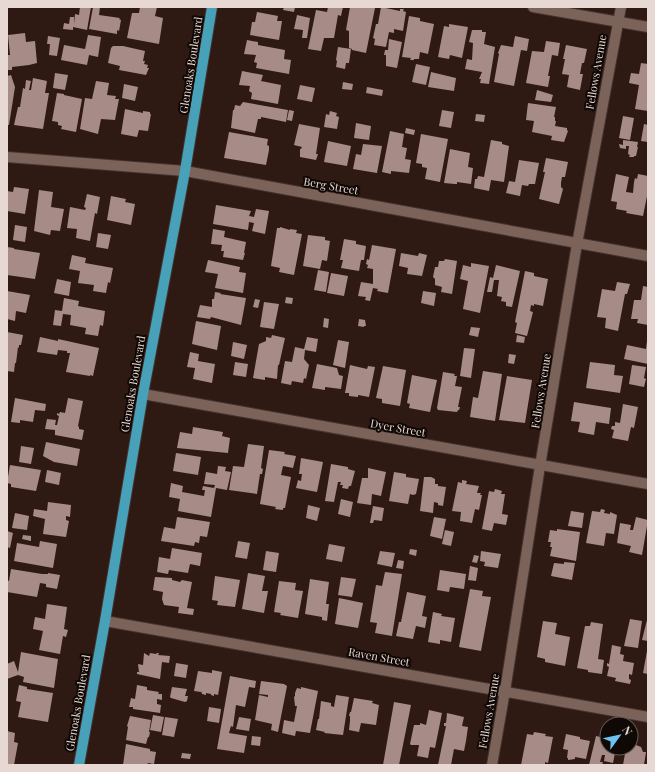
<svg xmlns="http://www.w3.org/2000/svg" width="655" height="772" viewBox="0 0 655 772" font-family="'Playfair Display',serif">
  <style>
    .building { fill: #a78b87 }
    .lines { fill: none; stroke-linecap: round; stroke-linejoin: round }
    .minor-casing { stroke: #443330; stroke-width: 12 }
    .major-casing { stroke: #443330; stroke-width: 12 }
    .minor { stroke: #7c635a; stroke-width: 10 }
    .major { stroke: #47a1b8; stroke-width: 10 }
    .labels { text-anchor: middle; stroke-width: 4; stroke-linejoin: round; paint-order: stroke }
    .street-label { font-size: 11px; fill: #e7d8d3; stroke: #100805 }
  </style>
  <rect width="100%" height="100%" fill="#2f1a13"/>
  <g class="building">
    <path d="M80,7H91L87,30L73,27V30L63,29L64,23L69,24L70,17H74V24L75,14L79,15Z"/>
    <path d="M93,7H100L99,15L120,18L119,19L121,20L119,31L117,30V34L89,29Z"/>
    <path d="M140,7H157L155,16L163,18L159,44L127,38L132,13H139Z"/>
    <path d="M284,7H295L294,12L283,10Z"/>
    <path d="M328,7H343L341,16L338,15L334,38H324L321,51L308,49L316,10L327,12Z"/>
    <path d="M350,7L375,8L366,53L352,50V49L349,48V31L346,30Z"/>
    <path d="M381,7L400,11V9H404L403,11L406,12L403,31L394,29V33L389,32L386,47L374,45L375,39L373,38L376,24H378Z"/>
    <path d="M257,12L278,16L277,21H282L279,40L250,35L252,22H255Z"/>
    <path d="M297,15L310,18L307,38H302L303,30L294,29Z"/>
    <path d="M409,16L420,18V21L434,24L428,54L420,52L419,59H414V60H410L411,58L402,57Z"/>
    <path d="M449,24L468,27L462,58L450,55L449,59L438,57L444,26L449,27Z"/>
    <path d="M472,30H482V32H486L484,44L495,47L489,84L480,83L481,79H479L482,72L465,69L467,59L472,60L473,43L469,42Z"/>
    <path d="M25,33L26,42L35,41L37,63L29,65L12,67V70H7V55H10L8,35Z"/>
    <path d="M88,35L101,37L98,57L89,55L87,65L61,60L64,45L85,49Z"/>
    <path d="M48,36L60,38L57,56L49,55L50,44H47Z"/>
    <path d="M515,36L529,39L527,51L521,50L514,86L494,82L499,54L498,53L501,45L513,47Z"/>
    <path d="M389,39L402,42L397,68L386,66V55H384L385,50H388Z"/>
    <path d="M247,40L258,42V45L285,50L284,59L291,60L289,74L256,68L257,63L254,62L256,55L244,54Z"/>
    <path d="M546,41L560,43L558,56L552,55L548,76H550L548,87L526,83L532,51L544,52Z"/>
    <path d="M566,45L587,49L584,63H582L580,74H583L580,90L567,87L569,75L562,74L565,59H563Z"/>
    <path d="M113,46H123L145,51L143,61H145L144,64L148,65L147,68H149L146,75L119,70L120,66L108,63L111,48Z"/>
    <path d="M338,47L351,49L349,63H346L345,69L336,67L337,61L336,60Z"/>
    <path d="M641,63L648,64V111L635,109L639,85L629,83L631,73L639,74Z"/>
    <path d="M416,64L430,67L426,85L412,82Z"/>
    <path d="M242,71L263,75L261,81L281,85L278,104L251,99L252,93L249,91L250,86L239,85Z"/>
    <path d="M431,72L456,78L454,91L428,87Z"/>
    <path d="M55,73L68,75L65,90L53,88Z"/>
    <path d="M11,75L15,87L9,125H7V76Z"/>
    <path d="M33,78L47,81L45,93H49L43,129L14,125L18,107H20L23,88L25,89L26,80L31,81L29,90H31Z"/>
    <path d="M96,81L109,83L107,95L116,96L115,99H119L115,120L101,119L98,134L80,129L85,98L92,99Z"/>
    <path d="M343,82L353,84L352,90L342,89Z"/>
    <path d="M124,84L138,87L135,101L122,98Z"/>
    <path d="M300,85L315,88L312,102L297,99Z"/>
    <path d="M367,87L383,90L382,96L366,93Z"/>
    <path d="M537,90L553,95L551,102L535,100Z"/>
    <path d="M57,93L64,94V95L82,99L76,132L61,129L62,126L58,125V122L52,121Z"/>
    <path d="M243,102L288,110L286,122L261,117V119H258L255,133L231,128L233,110H234L235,105L240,106Z"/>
    <path d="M528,103L556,107L554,117H555V121H556L555,126L567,128V130L568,131L564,142L551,140L552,136L532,132L534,121L526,120Z"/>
    <path d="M125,109L143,113V111L150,112V114H151L148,131L139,130L137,137L121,134Z"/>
    <path d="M289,110L294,111L292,121L287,120Z"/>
    <path d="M442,110L454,112L451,128L439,126Z"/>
    <path d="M330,111L337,113L336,116L339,117L337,129L324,127L326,114L329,115Z"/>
    <path d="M476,114L485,115L484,122L475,121Z"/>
    <path d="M623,116L634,118L630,140L619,138Z"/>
    <path d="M356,123L371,126L369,140L354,138Z"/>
    <path d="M299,124L320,128L316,154H318L316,160L300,157V149H301L302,147L294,145Z"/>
    <path d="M644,124L648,125V142L641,141Z"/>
    <path d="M406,128L415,130L414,135L405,133Z"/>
    <path d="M390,131L404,134L402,147L407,148L405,159L411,160L409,173L391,171V174L382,172Z"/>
    <path d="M229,132L268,139L267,145L269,146V150L266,165L224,158Z"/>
    <path d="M421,134L448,139L440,182L425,179L427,168L422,167V164L416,163Z"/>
    <path d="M491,140L502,142V144L509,146L504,182L491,180L489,191L474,188L475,179H477L478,176L484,177Z"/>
    <path d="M623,140L638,142L637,147H638L636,156H634V157H629L630,155L628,154L629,146H626V149L620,148L619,144L623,145Z"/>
    <path d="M328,141L351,146L347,166L324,162Z"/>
    <path d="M363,144L382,146L377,173L353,169L356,154L361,155Z"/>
    <path d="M450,149L470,153L468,167L473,168L471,184L457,182V184H455L444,183Z"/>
    <path d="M546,158L568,162L565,177H562L561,183V187L563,189L559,204L539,199L545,172H543Z"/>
    <path d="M519,160L539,163L535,184H529L528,186L522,185L520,196L506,193L509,181L515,182Z"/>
    <path d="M616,174L629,177L626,192L633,193L634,182L635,178L637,179L638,174L648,176V191L643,216L626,213L627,211L616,209L617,202L611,201Z"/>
    <path d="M14,187L29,189L25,214L7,211V191L13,192Z"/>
    <path d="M39,190L53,192L51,207L64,209L60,231L51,230L50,235L34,231Z"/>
    <path d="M87,194L100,197L97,214L95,213L90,241L76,238L77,229L67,228L70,207L85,210L86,208L84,207Z"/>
    <path d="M111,196L126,199L125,202L135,204L131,225L107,220Z"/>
    <path d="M216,205L251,211L249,216L254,217L256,209L269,211L265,234L252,231L254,223L249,222L248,230L213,224Z"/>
    <path d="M15,225L27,227L25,242L13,240Z"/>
    <path d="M280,227L290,230V229L297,230L296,233L302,234L294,275L279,272L280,268L271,266L277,228H280Z"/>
    <path d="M213,229L225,231L224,237L246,242L244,253H245L243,260L223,257L224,251H221L222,245L211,244Z"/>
    <path d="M98,233L111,235L108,249L96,247Z"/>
    <path d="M308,235L325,237V240L330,241L327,261L322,260L320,269L303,266Z"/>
    <path d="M344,239L356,241V244L366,246L364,260H361L359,271L341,268L343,260H340Z"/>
    <path d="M372,245L396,249L388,293L377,291L378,289L373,288L370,301L365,300L366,297L358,296L361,282L373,284V269L367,268L368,265L366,264L367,259L369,260Z"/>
    <path d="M7,247L14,248V249L40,253L35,279L7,275Z"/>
    <path d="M401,253L418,256L419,253L427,255L422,276L407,274L408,268L399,266Z"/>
    <path d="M72,255L86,258L85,263L113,268L110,283L108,282L106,293L93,291L94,285L78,283L80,271L69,269Z"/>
    <path d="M445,259L457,261L452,294L441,292L442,287L435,285V279L433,277L435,267H438L439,261H444Z"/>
    <path d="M208,260L240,267L239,272L246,273L243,293L215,288L218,274L205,272Z"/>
    <path d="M471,263L489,266L480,313L463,309L468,281L460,279L463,265L471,267Z"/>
    <path d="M496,265L520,271L512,307L506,306V302L501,301L502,297L497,296L499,280H494L492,292H487L490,277L493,278Z"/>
    <path d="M318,270L329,272L326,292L314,290Z"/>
    <path d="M525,271L534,273V276L548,279L543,306L534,304V306L531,305L530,311L533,312L527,336L515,333L517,323L515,322Z"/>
    <path d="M331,273L348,276L344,296L327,293Z"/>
    <path d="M57,279L71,282L69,296L54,293Z"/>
    <path d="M617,282L630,284L627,294H625L618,331L605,328L606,318L597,317L602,289L615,291Z"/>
    <path d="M643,286L648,287V325L637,323L638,319H631L634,300H641Z"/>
    <path d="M7,291L30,295L26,313L16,311L15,321L7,319Z"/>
    <path d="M423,291L436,293L434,306L421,303Z"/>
    <path d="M215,292L221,293L220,294L246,298L241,325L211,317L210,319L197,317L200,305L212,307V299H214Z"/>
    <path d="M286,297L293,298L292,304L285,303Z"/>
    <path d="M64,298L79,301L78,306L105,311L103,326L100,325L98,336L85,334L86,328L70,325L71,315L63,314L61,326L53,325L55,310L62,311Z"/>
    <path d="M255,299L260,300L258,308L253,307Z"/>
    <path d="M264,302L279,304L274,329L260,327Z"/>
    <path d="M324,318L329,319L328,328L323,327Z"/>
    <path d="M359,319L365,320L366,326H364V327L358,326Z"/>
    <path d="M196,321L221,326L217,350L192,344Z"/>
    <path d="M471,327L480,328L478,337L469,335Z"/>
    <path d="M7,332L23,335L21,345H19V348L18,347L16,363H15L14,372L7,371Z"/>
    <path d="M272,335L285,338L279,365H278L277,379L265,377V380L253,378L259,344L266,341V337L271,338Z"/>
    <path d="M517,335L525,337L524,343L516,342Z"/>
    <path d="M40,337L58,341V339L99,348L93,376L90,375V376L66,372L70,353H67V351L58,350L57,355L37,352Z"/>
    <path d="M307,337L318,339L316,352L305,350L304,359L309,365L306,379L304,378L303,383L292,381L291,385L281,383L285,361L292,362L295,347L304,349Z"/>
    <path d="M338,340L349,342L345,368L333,365Z"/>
    <path d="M647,341L648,364L624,359L627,345L646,349Z"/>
    <path d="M233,342L247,345L244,359L231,356Z"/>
    <path d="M464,348L475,349L471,378L460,376Z"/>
    <path d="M190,352L199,354L198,361L215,364L212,383L193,379L195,368L187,367Z"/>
    <path d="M509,354L516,355L514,364L508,363Z"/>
    <path d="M235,362L248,364L246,377L233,375Z"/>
    <path d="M590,362L615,365L614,375L623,376L620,393L586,388Z"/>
    <path d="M317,364L337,368L339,375L343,376L341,389L325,387V390L312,388Z"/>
    <path d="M350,365L367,369L368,366L375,367L369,397L358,395V397L349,396V393H345Z"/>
    <path d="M632,365L646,367L644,378L646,379L644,387L629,384Z"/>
    <path d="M383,366L406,370L400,406L382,403V399L376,398Z"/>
    <path d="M483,371L502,374L495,421L470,417L473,397L478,398Z"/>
    <path d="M443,372L455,374L454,376H457L455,386L462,387L458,407H460L459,410H458L457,412L438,410L437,408Z"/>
    <path d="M412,375L437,380L430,412L409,408L410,404L407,403Z"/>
    <path d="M507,376L532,380L525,423L499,420Z"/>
    <path d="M15,398L46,404L45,411L35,410L33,422L20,420V423L11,422Z"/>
    <path d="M68,398L83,401L78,426L79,427V429L84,430L82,440L55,435V430L45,429L47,419L56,420L55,425H57L59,416L57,415V413L59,414L60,412L65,413Z"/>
    <path d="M574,402L611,408L609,424L596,422L594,435L578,432L580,422L571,421Z"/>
    <path d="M623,404L638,407L634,428L631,427L628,441L612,438L614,430L611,429L612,426H615V422L620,423Z"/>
    <path d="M193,427L223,432L222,436L230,438L228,453L177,448L180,432L192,434Z"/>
    <path d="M46,442L80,449L77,466L54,462L43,456Z"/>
    <path d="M248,444L264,446L261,468L263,469L262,474H260L257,494L229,490L233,466L244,467Z"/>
    <path d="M21,446L34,448L31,464L19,462Z"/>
    <path d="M269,450L285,452L284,454L296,456L293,468L283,466L281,475L291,477L285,508H283V510L275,509L276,507L260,504Z"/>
    <path d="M176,453L201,457L198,475L173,471Z"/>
    <path d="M301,458L323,462L317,492L296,488L298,480L301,481L302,474H299Z"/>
    <path d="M331,464L348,467V469L355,471L351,486H349L348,489L342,488L343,485H340L341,482H338L334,502L325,501Z"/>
    <path d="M10,465L41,470L36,491L11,487V484L7,483Z"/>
    <path d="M218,466L226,467L225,471L231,472L227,490L216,488L211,517L178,511L180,499L169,497L171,483L183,486L182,492L204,496L205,490H202L203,486L214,488L215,485L204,484L206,472L217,474Z"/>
    <path d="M368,468L386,472L381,496L372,494L371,505L357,503L362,478H368Z"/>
    <path d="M47,470L61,473L59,485L45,482Z"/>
    <path d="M394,472L406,474V477L419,479L416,494L413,495L410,494L408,504L389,501Z"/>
    <path d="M424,477H431L435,479V484H438V486L446,487L443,506L438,505V503L434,502L433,513L420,511Z"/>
    <path d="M462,480L467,481L466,484L479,486L477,493H481L480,495H482L479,510L475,509L472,523L460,521L461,512L452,511L458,482L462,483Z"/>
    <path d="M495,489L502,491L501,494H505L502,514L508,515L506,525L494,523L492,531L482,529L489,491L494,492Z"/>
    <path d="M341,499L353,502L350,517L338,514Z"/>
    <path d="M48,502L71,505L70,517L66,516V520L69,521L66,537L43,534L45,519L33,516L34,509L47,511Z"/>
    <path d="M308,505L320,508L317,521L306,518Z"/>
    <path d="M373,506L384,508L382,521L374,520L373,523H370Z"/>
    <path d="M601,509L605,510L604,513L610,514V512L617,515L614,534L606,533L604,546L586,543L592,511L600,512Z"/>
    <path d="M571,511L584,513L582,528L568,526Z"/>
    <path d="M15,513L29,516L27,530L12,528Z"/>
    <path d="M177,517L210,522L207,537L200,536L199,543L195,542L194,546L161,541L164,527L175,529Z"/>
    <path d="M434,517L446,519L442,539L430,536Z"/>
    <path d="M636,517L648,520L642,555L629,552L631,546L617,543L620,523L631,525L630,530H633Z"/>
    <path d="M557,529L580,532L576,561L550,556L552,547H550L551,542H548L550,530L557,531Z"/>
    <path d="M445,530L454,532L451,546L442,544Z"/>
    <path d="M7,531L13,533L10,548L7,547Z"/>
    <path d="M23,535L31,536V541L22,539Z"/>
    <path d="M40,541L57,544L53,568L14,561L17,543L39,547Z"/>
    <path d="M238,541L250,543L247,559L235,557Z"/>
    <path d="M329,544L345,547L342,562L326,559Z"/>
    <path d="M172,548L202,553L200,566L190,564L188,573L169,570L168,574L157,572L159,557L170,559Z"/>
    <path d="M410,549L417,550L416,556L409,554Z"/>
    <path d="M266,551L279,553L276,572L263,570Z"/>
    <path d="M380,551L395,553L392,567L377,564Z"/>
    <path d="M481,551L501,554L498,568L484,566L485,562L480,561Z"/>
    <path d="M474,555L479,556L477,563L472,562Z"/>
    <path d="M398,560L404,561L403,569L396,568Z"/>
    <path d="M564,562L575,563L572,580L551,576L554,563L564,564Z"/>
    <path d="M470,566L478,568L476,581L468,580Z"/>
    <path d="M11,569L42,574H48V573L60,575L57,589L46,587V584L40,583L37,597L7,592V580L9,581Z"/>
    <path d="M440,570L466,574L464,589L450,587L449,592L437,590Z"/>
    <path d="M385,572L402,574L392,636L375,633L377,623L370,622L376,585L382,586Z"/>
    <path d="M248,573L265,576L262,591H268L264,613L242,609Z"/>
    <path d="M215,576L240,580L235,607L217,605L218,601L212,600Z"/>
    <path d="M155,577L172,578V580L180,582L182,580L192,582L187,608L194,609L193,615L178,613L179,607L164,605L162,599L163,592L153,590Z"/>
    <path d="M341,577L356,579L352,597L338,595Z"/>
    <path d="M310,579L329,582L326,604H329L327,621L322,620V617L305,614Z"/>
    <path d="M279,581L296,583L295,590L303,591L298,618L280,615L281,613L274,612Z"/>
    <path d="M470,589L483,591L482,596L491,597L481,651L459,647Z"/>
    <path d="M407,592L426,596L422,616L427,617L425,628L416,626L413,639L396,636L399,622H401Z"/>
    <path d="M339,598L363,603L358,628L335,624Z"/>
    <path d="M47,604L67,607L64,629L68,630L66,637L63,636L60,654L39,650L43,631L33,629L35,617L45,619Z"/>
    <path d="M433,612L442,614L441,616L455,618L451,642L440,640V644L428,642Z"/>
    <path d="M630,619L642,621L638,648L624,646Z"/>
    <path d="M647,620H648V641L642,640Z"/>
    <path d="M543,621L557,623L555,634L570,637L565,666L545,662V659L537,657Z"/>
    <path d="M591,622L603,624L598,659L604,660L602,674L588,672V670L577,668L585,626H590Z"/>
    <path d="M612,645L621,647L620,654L624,655L623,661L634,663L632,675L629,674V679L631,680L630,684L615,681L616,678L607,676L609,667L607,666V663L609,664Z"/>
    <path d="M647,651L648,652V674L643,673Z"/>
    <path d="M21,652L58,659L54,688L23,682L24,677L18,675L7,679V664L14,661L18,672Z"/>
    <path d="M144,653L149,656L150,653L156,654L157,653H159L158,655L170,656L169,663L162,662L160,679L137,674V672H139L138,664L143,665Z"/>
    <path d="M176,663L188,665L186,678L174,676Z"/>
    <path d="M212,670L222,672L218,695L214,694V696L211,695V694L206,693V695L202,694L201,691V692L194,691L198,671L212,673Z"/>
    <path d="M230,676L256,681L255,688L249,687L245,707L236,705L233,727L231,726L229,733L247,736L244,753L217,749Z"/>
    <path d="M261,681L284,684L287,686L278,732L271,730L272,724L255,720L259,695L268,697V695L259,694Z"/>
    <path d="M19,685L27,687V689L53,693L48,722L18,717L21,702L16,701Z"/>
    <path d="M137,685L147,687V690L159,692L158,694H162V700L157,699V704L161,705L160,713L133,709V707H129L131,698L135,699Z"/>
    <path d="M172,687L187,689L185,696H188L187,701L185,702L171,698L170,697Z"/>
    <path d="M301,687L318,691L310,733L296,731L295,736L282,733L284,720L294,722L297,706H295L294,697L295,696V693L297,688L301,689Z"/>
    <path d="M336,695L349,697L343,735L324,733L325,732L316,730L318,719H319L321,701L331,703V706L334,707Z"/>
    <path d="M354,698L373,701L372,703L379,705L376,725L361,723L359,732L349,730L350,721V716H349L350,712H351Z"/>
    <path d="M394,702L411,705L399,765H383Z"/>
    <path d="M209,707L221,709L219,723L207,721Z"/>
    <path d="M429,710L442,713L435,748L430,747L428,758L417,756L419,745H411L410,744L414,725H420V723L426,725Z"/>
    <path d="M447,713L464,717L462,726L468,727L466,741L464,751L454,749L451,765H438L446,726H444V723H446Z"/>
    <path d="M153,715L164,717L161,732L150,730Z"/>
    <path d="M130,716L151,720L149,732H150L149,737H148L146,744L126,740L128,727L127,726Z"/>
    <path d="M165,717L178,719L174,737L162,735Z"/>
    <path d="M239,717L251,719L249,731L236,729Z"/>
    <path d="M7,731L15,733L14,742L18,743L14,765H7Z"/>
    <path d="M534,732L546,734L545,736L553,737L548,763L545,762V765H521L527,734L533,735Z"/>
    <path d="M566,734L580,737V739L590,741L586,759L575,757V759L568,760V758H567L568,750L563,749Z"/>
    <path d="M605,734L607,735V748H615L614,752L615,753L613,763L604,761L605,755H602L600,762H603L602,765H589L596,736L604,738Z"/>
    <path d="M252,736L261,737L260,746L251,745Z"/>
    <path d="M631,743L641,747L643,752H646L644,765H623L626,748H631Z"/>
    <path d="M126,744L150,749V751L156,752L154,764L148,763L147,765H123Z"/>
    <path d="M182,753L191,754L190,759L181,758Z"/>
  </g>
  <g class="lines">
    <defs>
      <g id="minor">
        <path d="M533,7L648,27"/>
        <path d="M7,157L185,171L648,256"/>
        <path d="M143,394L648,484"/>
        <path d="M105,621L648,717"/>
        <path d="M492,765L505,691L540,466L577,244L621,7"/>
      </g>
      <path id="major" d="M79,765L105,621L143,394L185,171L212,7"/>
    </defs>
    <use href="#minor" class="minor-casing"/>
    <use href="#major" class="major-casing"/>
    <use href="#minor" class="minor"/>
    <use href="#major" class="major"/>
  </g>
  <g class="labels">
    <g class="street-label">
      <text transform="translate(191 65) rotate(-81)" y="4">Glenoaks Boulevard</text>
      <text transform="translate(596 72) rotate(-80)" y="4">Fellows Avenue</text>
      <text transform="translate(331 186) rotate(10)" y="4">Berg Street</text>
      <text transform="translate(133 384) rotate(-80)" y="4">Glenoaks Boulevard</text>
      <text transform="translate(541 391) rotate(-81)" y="4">Fellows Avenue</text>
      <text transform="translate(398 428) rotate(10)" y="4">Dyer Street</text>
      <text transform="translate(379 657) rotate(10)" y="4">Raven Street</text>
      <text transform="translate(78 703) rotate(-80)" y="4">Glenoaks Boulevard</text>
      <text transform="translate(489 711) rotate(-80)" y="4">Fellows Avenue</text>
    </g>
  </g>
  <rect width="655" height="772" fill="none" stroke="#e7d8d3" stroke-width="16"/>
  <g transform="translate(619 736) rotate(57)"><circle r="19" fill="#100805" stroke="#665b57"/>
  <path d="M0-3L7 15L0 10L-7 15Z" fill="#6ec2f3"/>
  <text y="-6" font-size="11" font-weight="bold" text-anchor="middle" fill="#e7d8d3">N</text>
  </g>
</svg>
